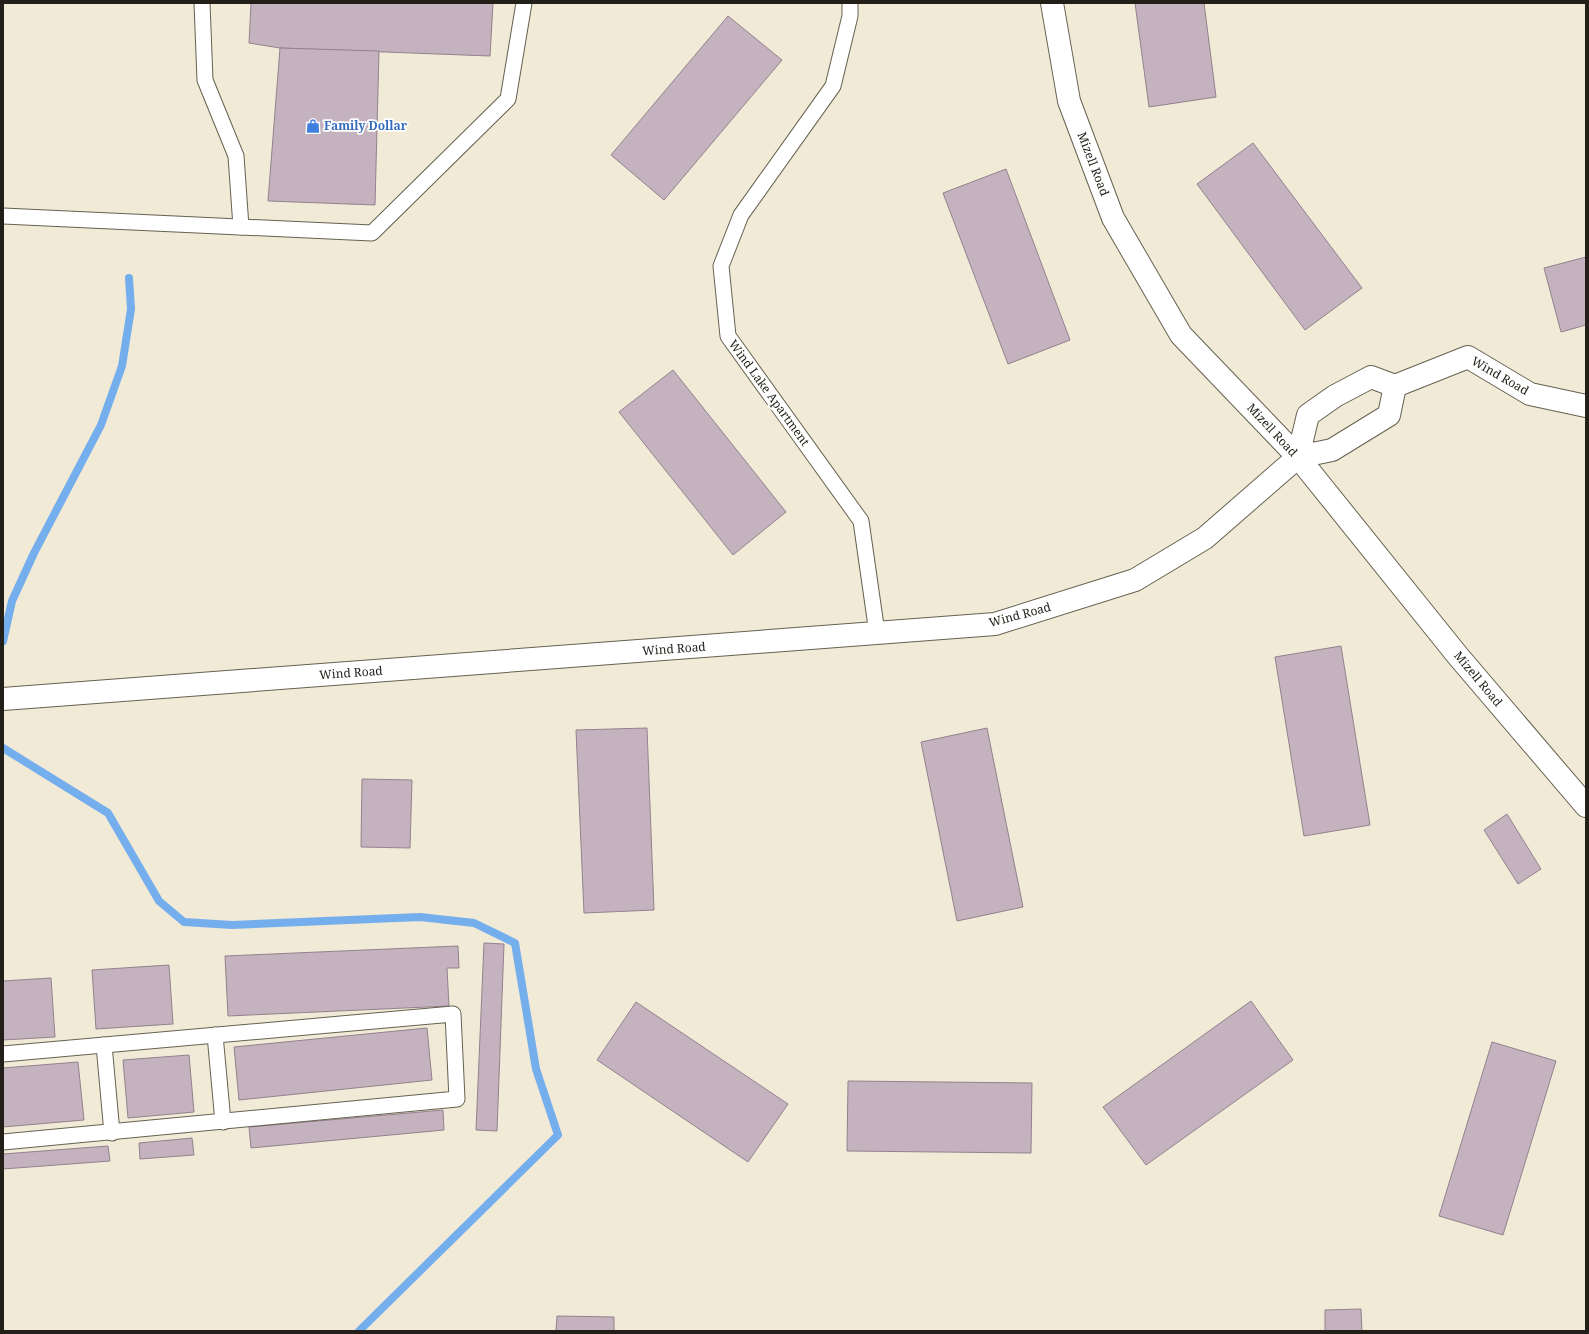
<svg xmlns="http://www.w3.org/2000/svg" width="1589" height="1334" viewBox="0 0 1589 1334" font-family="'Noto Serif',serif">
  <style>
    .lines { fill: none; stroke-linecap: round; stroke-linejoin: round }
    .stream { stroke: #75aeed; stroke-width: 8 }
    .building { fill: #c4b2be; stroke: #93828d }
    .service-casing { stroke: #666150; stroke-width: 17 }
    .minor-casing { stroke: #666150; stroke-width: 24 }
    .service { stroke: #fff; stroke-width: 15 }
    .minor { stroke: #fff; stroke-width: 22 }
    .labels { text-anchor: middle; stroke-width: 3.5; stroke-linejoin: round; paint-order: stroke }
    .shop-label { font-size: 12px; font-weight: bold; fill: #366cbe; stroke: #fff; text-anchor: start }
    .street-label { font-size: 12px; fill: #221f19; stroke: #fff }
  </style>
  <rect width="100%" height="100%" fill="#f0ead7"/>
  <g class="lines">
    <g class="stream">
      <path d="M3,641L12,601L34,553L101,425L122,366L131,309L129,278"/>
      <path d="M3,748L108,813L159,901L184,922L232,925L420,917L474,923L515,943L536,1069L558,1135L359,1331"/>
    </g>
  </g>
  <g class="building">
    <path d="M251,3H493L490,56L280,48L249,43Z"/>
    <path d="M1135,3H1204L1216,97L1149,107Z"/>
    <path d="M728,16L782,60L664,200L611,155Z"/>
    <path d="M280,48L379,51L375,205L268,201Z"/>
    <path d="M1253,143L1362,288L1305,330L1197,184Z"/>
    <path d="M1006,169L1070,340L1008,364L943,193Z"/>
    <path d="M1586,257V325L1561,332L1544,268Z"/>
    <path d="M673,370L786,512L733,555L619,412Z"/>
    <path d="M1341,646L1370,825L1304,836L1275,657Z"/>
    <path d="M647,728L654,910L584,913L576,730Z"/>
    <path d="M987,728L1023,907L957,921L921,742Z"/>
    <path d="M362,779L412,780L410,848L361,847Z"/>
    <path d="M1507,814L1541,869L1518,884L1484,830Z"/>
    <path d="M484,943L504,944L497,1131L476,1130Z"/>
    <path d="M458,946L459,968H447L449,1006L228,1016L225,956Z"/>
    <path d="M169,965L173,1024L96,1029L92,970Z"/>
    <path d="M51,978L55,1037L3,1040V981Z"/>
    <path d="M1251,1001L1293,1060L1146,1165L1103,1107Z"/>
    <path d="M636,1002L788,1104L748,1162L597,1060Z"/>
    <path d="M427,1028L432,1080L239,1100L234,1047Z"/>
    <path d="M1492,1042L1556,1061L1503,1235L1439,1216Z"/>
    <path d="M189,1055L194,1112L128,1118L123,1060Z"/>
    <path d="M78,1062L84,1120L3,1127V1068Z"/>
    <path d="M848,1081L1032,1083L1031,1153L847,1151Z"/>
    <path d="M443,1110L444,1130L251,1148L249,1127Z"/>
    <path d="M192,1138L194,1155L140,1159L139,1143Z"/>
    <path d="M108,1146L110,1161L3,1169V1154Z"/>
    <path d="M1361,1309L1362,1331H1325V1310Z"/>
    <path d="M557,1316L614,1317V1331H556Z"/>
  </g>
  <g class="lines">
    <defs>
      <g id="service">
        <path d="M202,3L205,80L236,156L241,227"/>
        <path d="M850,3V16L833,86L741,215L721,266L728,336L861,521L877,633"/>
        <path d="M3,216L372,233L508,99L524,3"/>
        <path d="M215,1035L223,1122"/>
        <path d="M104,1045L112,1133"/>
        <path d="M3,1054L453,1014L457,1099L3,1142"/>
      </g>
      <g id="minor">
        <path d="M1052,3L1069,101L1113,218L1181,335L1298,457L1458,656L1586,806"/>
        <path d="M1395,386L1468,357L1530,394L1586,406"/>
        <path d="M3,699L995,624L1135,580L1205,538L1298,457L1332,450L1389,415L1395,386L1371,377L1335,396L1308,415L1298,457"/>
      </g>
    </defs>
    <use href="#service" class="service-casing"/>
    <use href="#minor" class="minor-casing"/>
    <use href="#service" class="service"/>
    <use href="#minor" class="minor"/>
  </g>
  <defs>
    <symbol id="shop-bare" viewBox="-9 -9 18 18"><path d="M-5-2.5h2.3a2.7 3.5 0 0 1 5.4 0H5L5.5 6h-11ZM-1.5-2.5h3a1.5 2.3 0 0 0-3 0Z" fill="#3f7fe0" stroke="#fff" stroke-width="2.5" paint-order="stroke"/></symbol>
  </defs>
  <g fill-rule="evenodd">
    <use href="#shop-bare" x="303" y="116" width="20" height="20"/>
  </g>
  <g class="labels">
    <g class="shop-label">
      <text x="324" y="130">Family Dollar</text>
    </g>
    <g class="street-label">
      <text transform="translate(1093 164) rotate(69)" y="4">Mizell Road</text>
      <text transform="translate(1500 376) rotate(30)" y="4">Wind Road</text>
      <text transform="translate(769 393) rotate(54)" y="4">Wind Lake Apartment</text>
      <text transform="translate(1272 430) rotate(47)" y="4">Mizell Road</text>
      <text transform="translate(1020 615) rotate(-15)" y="4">Wind Road</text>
      <text transform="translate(674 649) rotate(-4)" y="4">Wind Road</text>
      <text transform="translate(351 673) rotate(-4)" y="4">Wind Road</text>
      <text transform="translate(1478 679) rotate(50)" y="4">Mizell Road</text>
    </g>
  </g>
  <rect width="1589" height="1334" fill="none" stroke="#221f19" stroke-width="8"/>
</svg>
